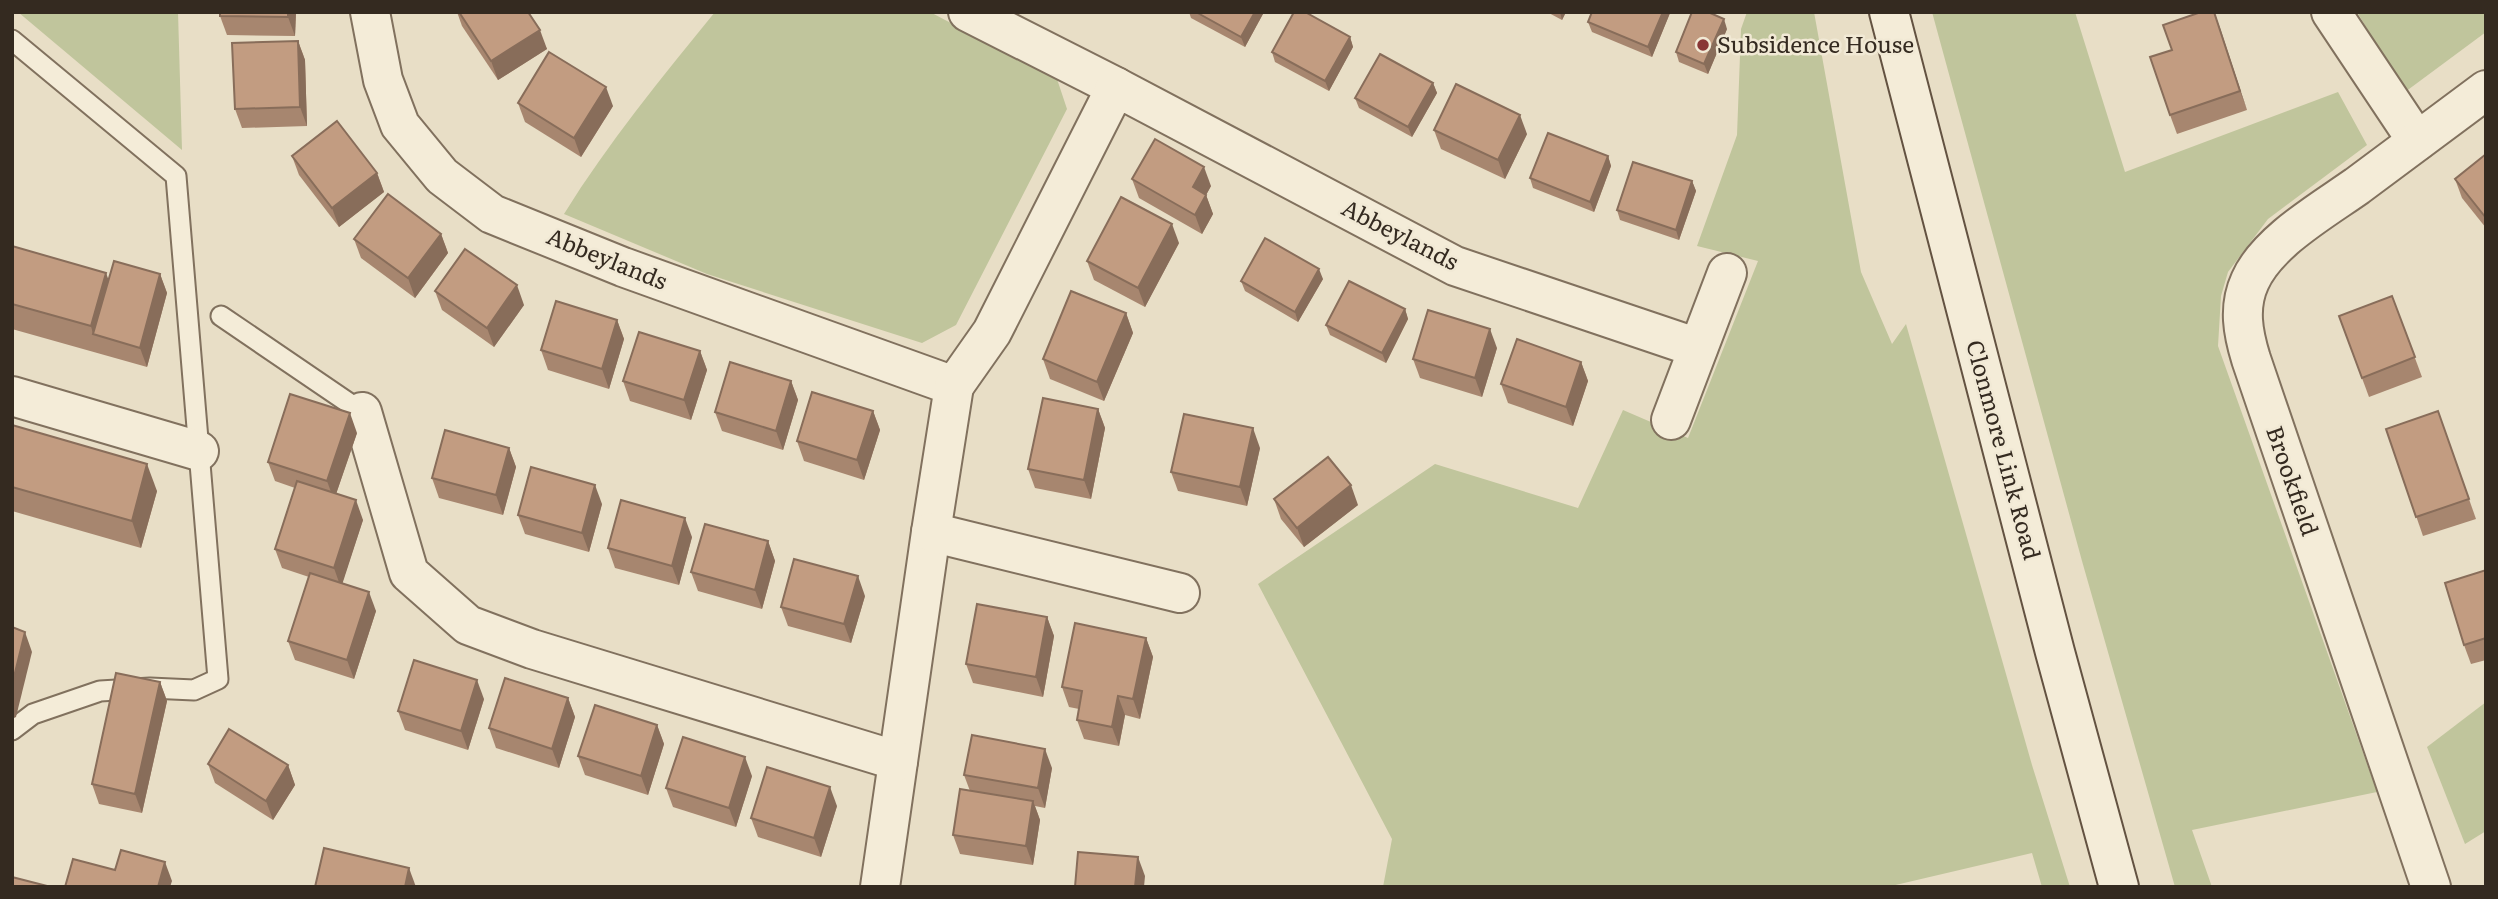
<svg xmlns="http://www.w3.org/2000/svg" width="2498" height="899" viewBox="0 0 2498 899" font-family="Literata,serif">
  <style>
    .green { fill: #c0c59c }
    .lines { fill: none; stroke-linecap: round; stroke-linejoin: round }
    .service-casing { stroke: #81715e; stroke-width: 23 }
    .minor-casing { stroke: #81715e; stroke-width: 42 }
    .secondary-casing { stroke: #635241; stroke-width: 42 }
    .service { stroke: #f4ecd8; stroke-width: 19 }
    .minor { stroke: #f4ecd8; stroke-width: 38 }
    .secondary { stroke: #f4ecd8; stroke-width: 38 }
    .wall { fill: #a7866f }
    .shaded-wall { fill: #886d5a }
    .building { fill: #c29c81; stroke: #886d5a; stroke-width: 2 }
    .poi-dot { fill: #893636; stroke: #f1e9d5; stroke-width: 2.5 }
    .labels { text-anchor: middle; stroke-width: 5; stroke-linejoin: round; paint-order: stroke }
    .poi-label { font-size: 23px; fill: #342a20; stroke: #f1e9d5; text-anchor: start }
    .street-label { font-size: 23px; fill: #342a20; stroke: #f1e9d5 }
  </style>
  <rect width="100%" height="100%" fill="#e8dec6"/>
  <g class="green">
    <path d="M18,12H178L182,150Z"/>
    <path d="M715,12H930L1057,79L1067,109L956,325L922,343L707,274L564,214C608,143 662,77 715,12Z"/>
    <path d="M1747,12H1814L1861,272L1892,344L1906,324L2032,765L2070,887H2042L2032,853L1887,887H1383L1392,839L1258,584L1435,464L1578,508L1623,410L1688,438L1758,261L1697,246L1737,135L1741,29Z"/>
    <path d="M1932,12H2075L2125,172L2338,92L2367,145L2268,219L2228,272L2221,296L2218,346L2377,792L2192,830L2212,887H2175L2082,561Z"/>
    <path d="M2357,12H2486V32L2405,92Z"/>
    <path d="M2486,702V831L2465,844L2427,747Z"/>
  </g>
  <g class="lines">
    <defs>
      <g id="service">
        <path d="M12,40L176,176L218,679L194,690L150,688L100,691L33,714L12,730"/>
        <path d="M221,316L362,412"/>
      </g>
      <g id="minor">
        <path d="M370,12L383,80L400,125L442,176L492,214L623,267L954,386L931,532L880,887"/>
        <path d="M968,12L1116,87"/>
        <path d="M2331,12L2417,141"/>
        <path d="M954,386L992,332L1116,87L1455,266L1698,348"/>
        <path d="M12,396L199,451"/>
        <path d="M362,412L409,573L468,625L532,649L898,761"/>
        <path d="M1671,420L1727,273"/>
        <path d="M931,532L1180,593"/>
        <path d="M2431,887L2251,359C2243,333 2238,307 2250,281C2267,242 2323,210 2357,186C2400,154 2443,122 2486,90"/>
      </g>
      <path id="secondary" d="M1889,12L2055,652L2119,887"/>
    </defs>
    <use href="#service" class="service-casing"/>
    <use href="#minor" class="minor-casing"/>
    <use href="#secondary" class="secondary-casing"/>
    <use href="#service" class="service"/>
    <use href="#minor" class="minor"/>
    <use href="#secondary" class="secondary"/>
  </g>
  <g class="wall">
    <path d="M220,12H296L295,36L227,35L220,16Z"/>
    <path d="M457,12H528L547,49L498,80L462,26Z"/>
    <path d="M1189,12H1264L1245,47L1191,18Z"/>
    <path d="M1547,12H1566L1562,20Z"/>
    <path d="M1592,12H1670V13L1652,57L1592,32L1588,22Z"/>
    <path d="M2214,12L2247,110L2177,134L2170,115L2172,50Z"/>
    <path d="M1727,29L1708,74L1679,62L1676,52Z"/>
    <path d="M1350,37L1353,47L1329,91L1275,62L1272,52Z"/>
    <path d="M298,41L305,60L307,126L242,128L235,109Z"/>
    <path d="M1433,83L1437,93L1412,137L1359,108L1355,98Z"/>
    <path d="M518,103L613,106L581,157L525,122Z"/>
    <path d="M1434,130L1527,134L1505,179L1441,149Z"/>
    <path d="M2486,154V228L2462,198L2455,179Z"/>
    <path d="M292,156L377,173L384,192L339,227L299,175Z"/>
    <path d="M1608,156L1611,166L1594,212L1533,188L1530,178Z"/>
    <path d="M1132,179L1211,186L1206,195L1213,214L1202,234L1139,198Z"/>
    <path d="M1692,181L1696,191L1679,240L1620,220L1617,210Z"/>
    <path d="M441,234L448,253L415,298L361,258L354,239Z"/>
    <path d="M1179,243L1145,307L1094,280L1087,261Z"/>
    <path d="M12,246L109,281L160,274L167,293L147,367L12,329Z"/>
    <path d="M1323,279L1298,322L1245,291L1241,281Z"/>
    <path d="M435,291L524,305L494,347L442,310Z"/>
    <path d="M2392,296L2422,377L2369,397L2339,316Z"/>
    <path d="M1405,309L1408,319L1386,363L1330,335L1326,325Z"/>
    <path d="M1126,313L1133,333L1104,401L1050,379L1043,359Z"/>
    <path d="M617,320L624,339L609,389L548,370L541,350Z"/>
    <path d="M1497,348L1482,397L1420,378L1413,359Z"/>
    <path d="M700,351L707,370L691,420L630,401L623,381Z"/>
    <path d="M1581,362L1588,381L1573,426L1508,403L1501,384Z"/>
    <path d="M791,381L798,400L783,450L722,431L715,412Z"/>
    <path d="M1098,409L1105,428L1091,499L1035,488L1028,469Z"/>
    <path d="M873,411L880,430L864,480L804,461L797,441Z"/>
    <path d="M2438,411L2476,519L2423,536L2386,429Z"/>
    <path d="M12,425L157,491L141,548L12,511Z"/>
    <path d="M357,433L336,494L363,520L342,583L376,611L354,679L295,660L288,641L309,577L282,568L275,549L295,488L275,481L268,462Z"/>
    <path d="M509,448L516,467L503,515L439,498L432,478Z"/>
    <path d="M1260,448L1247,506L1178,491L1171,472Z"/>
    <path d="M1274,499L1358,505L1304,547L1281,519Z"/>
    <path d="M602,504L589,552L525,534L518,515Z"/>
    <path d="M692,537L679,585L615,568L608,548Z"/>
    <path d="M768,541L775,561L762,609L698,591L691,572Z"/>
    <path d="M2486,570V660L2471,664L2464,645Z"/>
    <path d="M865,596L851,643L788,626L781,607Z"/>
    <path d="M1047,617L1054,636L1043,697L973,683L966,664Z"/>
    <path d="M1146,638L1153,657L1140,719L1125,715L1119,746L1084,739L1077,720L1079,709L1069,707L1062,687Z"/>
    <path d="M160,682L167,701L142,813L99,804L92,784Z"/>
    <path d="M568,698L575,717L559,768L496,748L489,728Z"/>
    <path d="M484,699L468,750L405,730L398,711Z"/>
    <path d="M657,725L664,744L648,795L585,775L578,756Z"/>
    <path d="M208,764L288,765L295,785L273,820L215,783Z"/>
    <path d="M1052,768L1045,808L1035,806L1040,820L1033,865L960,854L953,835L970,791L964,775Z"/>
    <path d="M752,776L736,827L673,807L666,788Z"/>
    <path d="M837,806L821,857L758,837L751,818Z"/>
  </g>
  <g class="shaded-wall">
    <path d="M288,12H296L295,36L288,17Z"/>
    <path d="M1255,12H1264L1245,47L1241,37Z"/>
    <path d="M1560,12H1566L1562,20Z"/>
    <path d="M1663,12L1670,13L1652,57L1648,47Z"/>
    <path d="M2214,12L2220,28L2247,110L2240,91Z"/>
    <path d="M1724,19L1727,29L1708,74L1704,64Z"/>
    <path d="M540,30L547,49L498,80L491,61Z"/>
    <path d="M1350,37L1353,47L1329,91L1325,81Z"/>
    <path d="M298,41L305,60L307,126L300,107Z"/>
    <path d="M1433,83L1437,93L1412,137L1408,127Z"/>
    <path d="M606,87L613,106L581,157L574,138Z"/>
    <path d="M1520,115L1527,134L1505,179L1498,160Z"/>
    <path d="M1608,156L1611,166L1594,212L1590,202Z"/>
    <path d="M1204,167L1211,186L1200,206L1193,187Z"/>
    <path d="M377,173L384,192L339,227L332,208Z"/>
    <path d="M1692,181L1696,191L1679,240L1676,230Z"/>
    <path d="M1206,195L1213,214L1202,234L1195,215Z"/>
    <path d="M1172,224L1179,243L1145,307L1138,288Z"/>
    <path d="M441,234L448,253L415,298L408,278Z"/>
    <path d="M1319,269L1323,279L1298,322L1295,312Z"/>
    <path d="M106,273L116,300L93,334L91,326Z"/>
    <path d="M160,274L167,293L147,367L140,348Z"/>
    <path d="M517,285L524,305L494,347L487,328Z"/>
    <path d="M1405,309L1408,319L1386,363L1382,353Z"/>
    <path d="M1126,313L1133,333L1104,401L1097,382Z"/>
    <path d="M617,320L624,339L609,389L602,369Z"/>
    <path d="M1490,329L1497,348L1482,397L1475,378Z"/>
    <path d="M700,351L707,370L691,420L684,400Z"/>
    <path d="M1581,362L1588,381L1573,426L1566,407Z"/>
    <path d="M791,381L798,400L783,450L776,431Z"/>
    <path d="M1098,409L1105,428L1091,499L1084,480Z"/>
    <path d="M873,411L880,430L864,480L857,460Z"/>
    <path d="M350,413L357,433L334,500L327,481Z"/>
    <path d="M1253,428L1260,448L1247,506L1240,487Z"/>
    <path d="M509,448L516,467L503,515L496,495Z"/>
    <path d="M147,464L157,491L141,548L132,521Z"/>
    <path d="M595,485L602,504L589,552L582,533Z"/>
    <path d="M1351,485L1358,505L1304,547L1297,528Z"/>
    <path d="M356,500L363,520L341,588L334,568Z"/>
    <path d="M685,518L692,537L679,585L672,566Z"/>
    <path d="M768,541L775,561L762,609L755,590Z"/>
    <path d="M858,576L865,596L851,643L844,624Z"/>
    <path d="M369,592L376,611L354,679L347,660Z"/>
    <path d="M1047,617L1054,636L1043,697L1036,677Z"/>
    <path d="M25,632L32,652L16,717L12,719V685Z"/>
    <path d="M1146,638L1153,657L1140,719L1133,699Z"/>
    <path d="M477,680L484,699L468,750L461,731Z"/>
    <path d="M160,682L167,701L142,813L135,794Z"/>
    <path d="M1118,696L1125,715L1119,746L1112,727Z"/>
    <path d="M568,698L575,717L559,768L552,749Z"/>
    <path d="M657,725L664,744L648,795L641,776Z"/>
    <path d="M1045,749L1052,768L1045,808L1038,788Z"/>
    <path d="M745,757L752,776L736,827L729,808Z"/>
    <path d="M288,765L295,785L273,820L266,801Z"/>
    <path d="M830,787L837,806L821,857L814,838Z"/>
    <path d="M1033,801L1040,820L1033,865L1026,846Z"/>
    <path d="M1138,857L1145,876L1144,887H1135Z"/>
    <path d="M165,862L172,881L170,887H158Z"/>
    <path d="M409,868L416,887H405Z"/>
  </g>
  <g class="building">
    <path d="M220,12H288V17L220,16Z"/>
    <path d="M459,12H528L540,30L491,61Z"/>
    <path d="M1196,12H1255L1241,37Z"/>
    <path d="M1294,12H1305L1350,37L1325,81L1272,52Z"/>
    <path d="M1592,12H1663L1648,47L1588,22Z"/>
    <path d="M1692,12H1708L1724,19L1704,64L1676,52Z"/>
    <path d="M2201,12H2214L2240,91L2170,115L2150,57L2172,50L2163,25Z"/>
    <path d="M298,41L300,107L235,109L232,43Z"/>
    <path d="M549,52L606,87L574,138L518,103Z"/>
    <path d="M1380,54L1433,83L1408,127L1355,98Z"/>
    <path d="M1456,84L1520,115L1498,160L1434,130Z"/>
    <path d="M337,121L377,173L332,208L292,156Z"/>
    <path d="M1548,133L1608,156L1590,202L1530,178Z"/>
    <path d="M1155,139L1204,167L1193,187L1206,195L1195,215L1132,179Z"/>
    <path d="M2486,154V218L2455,179Z"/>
    <path d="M1633,162L1692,181L1676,230L1617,210Z"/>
    <path d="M388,194L441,234L408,278L354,239Z"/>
    <path d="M1121,197L1172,224L1138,288L1087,261Z"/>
    <path d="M1265,238L1319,269L1295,312L1241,281Z"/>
    <path d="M12,246L106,273L91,326L12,304Z"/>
    <path d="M465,249L517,285L487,328L435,291Z"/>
    <path d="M114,261L160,274L140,348L93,334Z"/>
    <path d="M1349,281L1405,309L1382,353L1326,325Z"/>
    <path d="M1071,291L1126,313L1097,382L1043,359Z"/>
    <path d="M2392,296L2415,357L2362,378L2339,316Z"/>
    <path d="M556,301L617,320L602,369L541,350Z"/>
    <path d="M1428,310L1490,329L1475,378L1413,359Z"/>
    <path d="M639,332L700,351L684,400L623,381Z"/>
    <path d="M1517,339L1581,362L1566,407L1501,384Z"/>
    <path d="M730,362L791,381L776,431L715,412Z"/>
    <path d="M812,392L873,411L857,460L797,441Z"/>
    <path d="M290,394L350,413L327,481L268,462Z"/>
    <path d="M1043,398L1098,409L1084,480L1028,469Z"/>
    <path d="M2438,411L2469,499L2416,517L2386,429Z"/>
    <path d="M1184,414L1253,428L1240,487L1171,472Z"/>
    <path d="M12,425L147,464L132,521L12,487Z"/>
    <path d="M445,430L509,448L496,495L432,478Z"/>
    <path d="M1328,457L1351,485L1297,528L1274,499Z"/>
    <path d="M531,467L595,485L582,533L518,515Z"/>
    <path d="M297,481L356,500L334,568L275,549Z"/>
    <path d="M621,500L685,518L672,566L608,548Z"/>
    <path d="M705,524L768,541L755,590L691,572Z"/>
    <path d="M794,559L858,576L844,624L781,607Z"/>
    <path d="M2486,570V638L2464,645L2445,583Z"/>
    <path d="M310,573L369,592L347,660L288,641Z"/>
    <path d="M977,604L1047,617L1036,677L966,664Z"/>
    <path d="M1075,623L1146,638L1133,699L1118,696L1112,727L1077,720L1082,691L1062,687Z"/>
    <path d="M12,627L25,632L12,685Z"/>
    <path d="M414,660L477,680L461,731L398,711Z"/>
    <path d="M116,673L160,682L135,794L92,784Z"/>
    <path d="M505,678L568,698L552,749L489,728Z"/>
    <path d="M595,705L657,725L641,776L578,756Z"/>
    <path d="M229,729L288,765L266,801L208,764Z"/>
    <path d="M972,735L1045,749L1038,788L964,775Z"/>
    <path d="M683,737L745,757L729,808L666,788Z"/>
    <path d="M767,767L830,787L814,838L751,818Z"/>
    <path d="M960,789L1033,801L1026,846L953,835Z"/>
    <path d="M324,848L409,868L405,887H315Z"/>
    <path d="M121,850L165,862L158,887H65L73,859L115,870Z"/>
    <path d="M1078,852L1138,857L1135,887H1075Z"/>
    <path d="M12,877L51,887H12Z"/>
  </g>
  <circle class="poi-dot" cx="1703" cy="45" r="7"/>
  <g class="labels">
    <g class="poi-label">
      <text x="1717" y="53">Subsidence House</text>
    </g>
    <g class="street-label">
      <text transform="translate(1400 235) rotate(27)" y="8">Abbeylands</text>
      <text transform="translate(607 259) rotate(22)" y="8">Abbeylands</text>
      <text transform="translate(2003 450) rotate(75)" y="8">Clonmore Link Road</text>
      <text transform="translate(2292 481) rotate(71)" y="8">Brookfield</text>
    </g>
  </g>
  <rect width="2498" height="899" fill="none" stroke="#342a20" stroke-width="28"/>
</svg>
